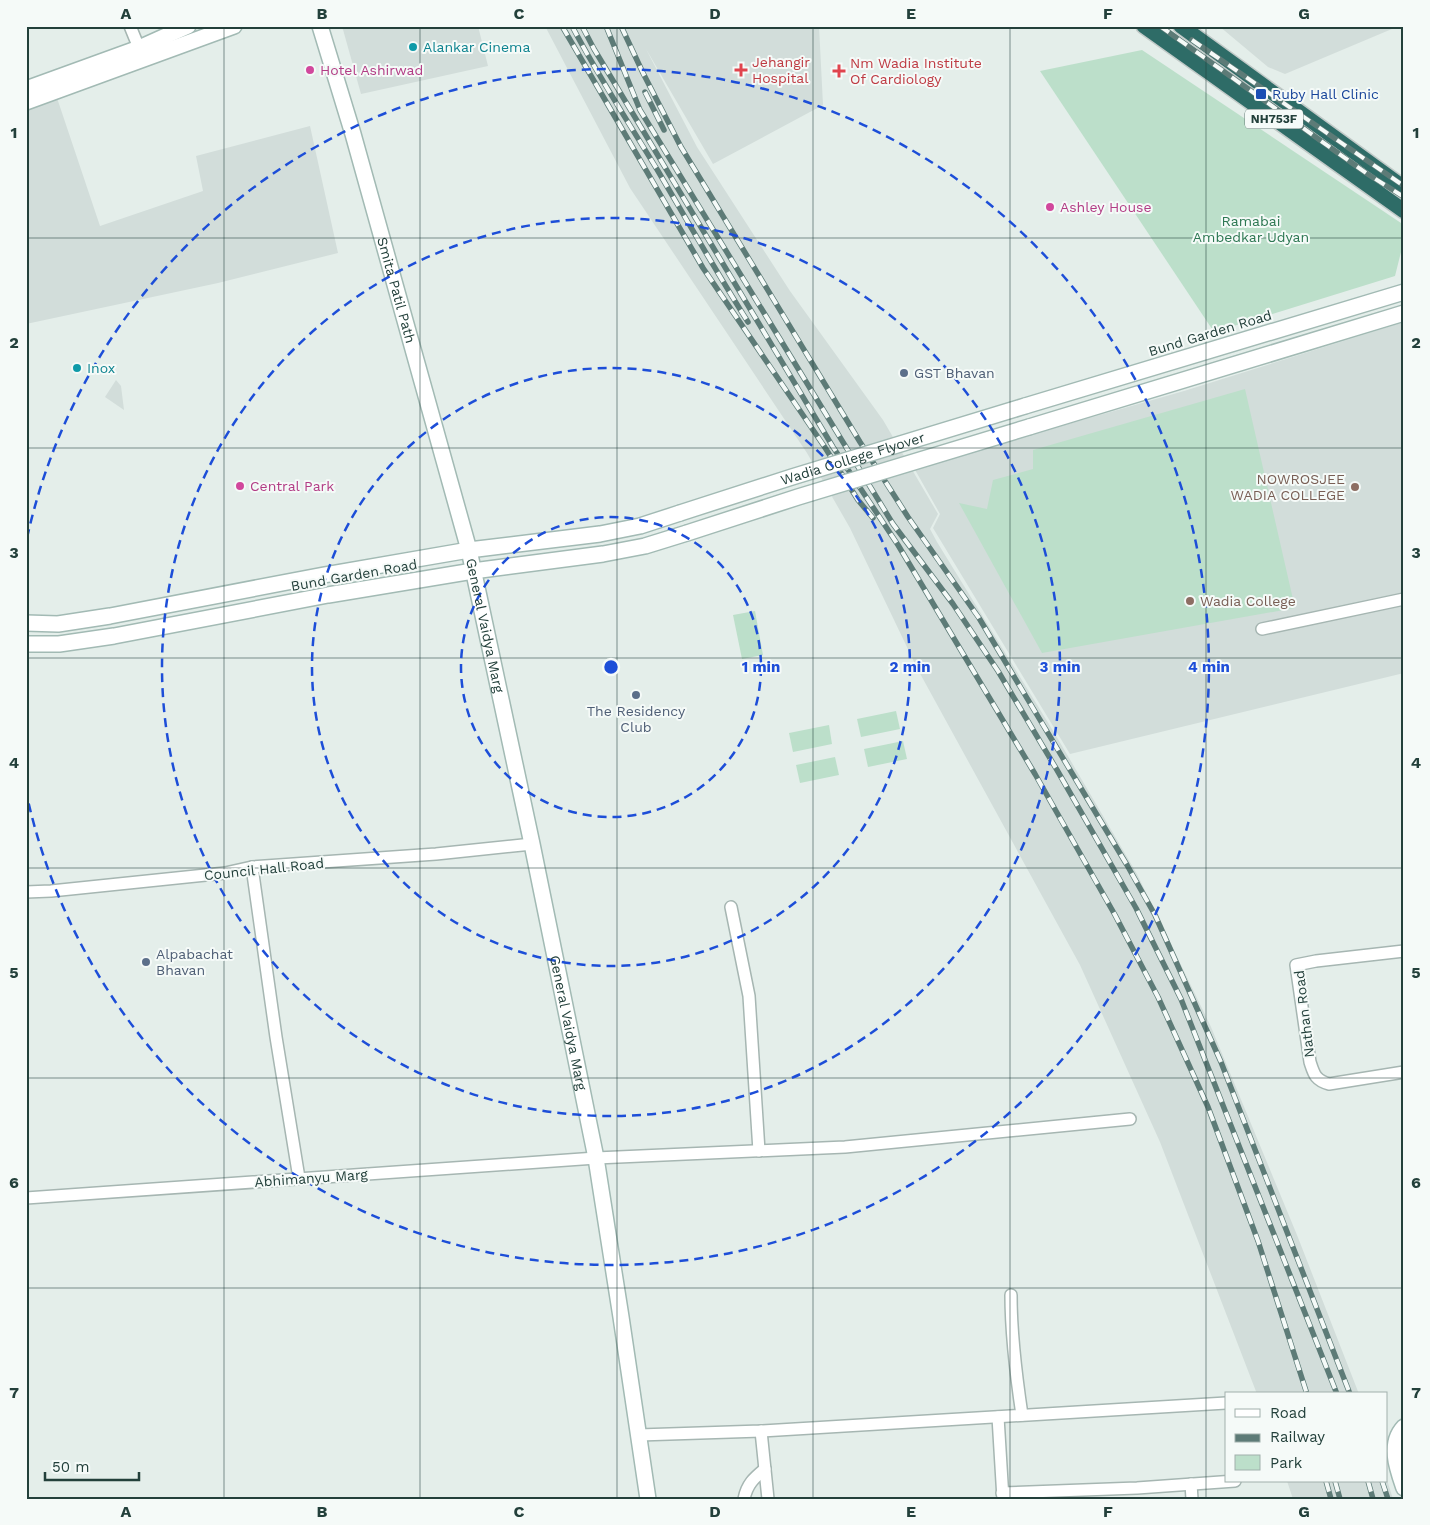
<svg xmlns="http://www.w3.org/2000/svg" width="1430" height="1525" viewBox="0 0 1430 1525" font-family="'Work Sans',sans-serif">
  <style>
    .built { fill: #d2ddda }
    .green { fill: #bcdfca }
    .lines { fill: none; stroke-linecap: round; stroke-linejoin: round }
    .street-casing { stroke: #a6b6b2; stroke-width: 14 }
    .secondary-casing { stroke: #a2bab4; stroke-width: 18 }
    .highway-casing { stroke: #c1cac8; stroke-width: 18 }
    .street { stroke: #fff; stroke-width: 11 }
    .secondary { stroke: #fff; stroke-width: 15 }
    .highway { stroke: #2e6c67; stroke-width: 15 }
    .rail-casing { stroke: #5d7b77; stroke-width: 5.5 }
    .rail { stroke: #f5faf8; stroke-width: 4; stroke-dasharray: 11; stroke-linecap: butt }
    .secondary-bridge-casing { stroke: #a2bab4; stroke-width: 18; stroke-linecap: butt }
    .secondary-bridge { stroke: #fff; stroke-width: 15 }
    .grid { fill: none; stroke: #23403b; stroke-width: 1; stroke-opacity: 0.55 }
    .ring { fill: none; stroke: #1d4ed8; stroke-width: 2.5; stroke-dasharray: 9 6 }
    .culture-dot { fill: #0f9aa8; stroke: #f5faf8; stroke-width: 2 }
    .hotel-dot { fill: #d1479c; stroke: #f5faf8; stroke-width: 2 }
    .health-dot { fill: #e0444e; stroke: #f5faf8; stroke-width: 2 }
    .transit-dot { fill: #1a4fb4; stroke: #f5faf8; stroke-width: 2 }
    .service-dot { fill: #5c6f8a; stroke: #f5faf8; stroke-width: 2 }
    .education-dot { fill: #8d6e63; stroke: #f5faf8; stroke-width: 2 }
    .labels { text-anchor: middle; stroke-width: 4; stroke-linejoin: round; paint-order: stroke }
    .shield { fill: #f5faf8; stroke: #627874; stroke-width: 1 }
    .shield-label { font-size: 12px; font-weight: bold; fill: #23403b }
    .culture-label { font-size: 14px; fill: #0d838f; stroke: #f5faf8; text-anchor: start }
    .health-label { font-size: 14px; fill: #be3a42; stroke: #f5faf8; text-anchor: start }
    .hotel-label { font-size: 14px; fill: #b23c85; stroke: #f5faf8; text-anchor: start }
    .transit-label { font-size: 14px; fill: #164399; stroke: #f5faf8; text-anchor: start }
    .park-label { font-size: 14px; fill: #2c7752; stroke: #f5faf8 }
    .street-label { font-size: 14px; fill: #23403b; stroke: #f5faf8 }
    .service-label { font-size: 14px; fill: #4e5e75; stroke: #f5faf8; text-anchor: start }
    .education-label { font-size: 14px; fill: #785e54; stroke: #f5faf8; text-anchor: end }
    .centre { fill: #1d4ed8; stroke: #f5faf8; stroke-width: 2.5 }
    .ring-label { font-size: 15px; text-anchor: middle; font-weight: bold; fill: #1d4ed8; stroke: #f5faf8; stroke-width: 4; stroke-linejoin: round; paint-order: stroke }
    .neatline { fill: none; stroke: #23403b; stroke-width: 2 }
    .grid-label { font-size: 16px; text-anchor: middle; font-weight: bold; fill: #23403b }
  </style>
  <rect width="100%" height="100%" fill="#e4eeea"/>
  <g class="built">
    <path d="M342,26H478L488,66L361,94Z"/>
    <path d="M545,26H819L823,105L713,164L646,49L697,147L790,291L883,420L938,514L930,529L937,542L1055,734L1137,874L1211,1027L1297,1235L1359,1394H1257L1160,1142L1080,965L917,668L850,528L807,453L630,188Z"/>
    <path d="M1219,26H1399L1285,74L1268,67Z"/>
    <path d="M56,95L100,226L203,191L196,156L310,126L338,253L218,283L26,324V106Z"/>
    <path d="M1404,322V673L1070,754L933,528L940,514L914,468L1184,391Z"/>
    <path d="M116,380L121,386L124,410L105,397Z"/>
    <path d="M1386,1477L1393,1499H1293L1287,1481H1386Z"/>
  </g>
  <g class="green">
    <path d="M1142,50L1404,225V240L1395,276L1214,332L1040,71Z"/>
    <path d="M1245,389L1295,608L1042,653L959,503L987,509L993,480L1033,469V450Z"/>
    <path d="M755,611L763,655L742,659L733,615Z"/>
    <path d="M896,711L900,729L861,737L857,719Z"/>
    <path d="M829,725L832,744L793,752L789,733Z"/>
    <path d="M903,741L907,759L868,767L864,749Z"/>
    <path d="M835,757L839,775L800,783L796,765Z"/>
  </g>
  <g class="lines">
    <defs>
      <g id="street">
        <path d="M130,26L139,48"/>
        <path d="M1262,629L1404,599"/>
        <path d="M252,867L276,1037L299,1178"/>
        <path d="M26,892L51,891L225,873L252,867L436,854L532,844"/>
        <path d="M731,907L749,996L759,1151"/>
        <path d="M1404,951L1316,961L1296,965L1310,1062C1314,1074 1315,1080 1329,1084L1404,1072"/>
        <path d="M26,1198L596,1158L845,1147L1130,1119"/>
        <path d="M1011,1295C1011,1336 1016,1375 1022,1415"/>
        <path d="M998,1417L1003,1499"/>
        <path d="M761,1431L768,1499"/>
        <path d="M639,1435L761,1431L1226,1403"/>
        <path d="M1191,1484L1192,1499"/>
        <path d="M1002,1493L1137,1488L1235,1481"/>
        <path d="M744,1499C747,1484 754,1478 765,1469"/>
      </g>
      <g id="secondary">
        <path id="s1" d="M320,26L353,134L469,550L532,844L596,1158L621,1317L648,1499"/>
        <path d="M26,89L139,48L188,26"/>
        <path d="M26,102L234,26"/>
        <path d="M1025,406L1404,292"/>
        <path d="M1029,427L1404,313"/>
        <path d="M26,623L58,624L110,616L324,575L469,550L600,534L640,526L680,513"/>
        <path d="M26,644H59L114,636L328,595L473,571L603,554L645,546L687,533"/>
        <path d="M1404,1427C1388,1444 1397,1468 1404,1488"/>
      </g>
      <g id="highway">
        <path d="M1144,26L1404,211"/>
        <path d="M1181,26L1404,188"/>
      </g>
    </defs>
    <use href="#street" class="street-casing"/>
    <use href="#secondary" class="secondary-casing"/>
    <use href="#highway" class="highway-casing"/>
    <use href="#street" class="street"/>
    <use href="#secondary" class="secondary"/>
    <use href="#highway" class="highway"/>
    <defs>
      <g id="rail">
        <path d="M562,26L703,268L824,446L858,500L873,518"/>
        <path d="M572,26C598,76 629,123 658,171C688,222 717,273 748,322"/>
        <path d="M582,26L594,49L833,447L898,545L1035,774L1115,915L1158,997L1208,1107L1258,1241L1307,1394"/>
        <path d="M606,26L640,110L893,524L953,604L998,671L1057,770L1136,908L1181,999L1337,1394"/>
        <path d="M621,26L643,73L681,147L860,442L908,517L979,618L1127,865L1155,915L1221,1062L1350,1394"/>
        <path d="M1160,26L1366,173L1404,197"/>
        <path d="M1192,40L1404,186"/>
        <path d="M645,92L664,130"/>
        <path d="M1326,1481L1331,1499"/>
        <path d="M1335,1481L1340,1499"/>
        <path d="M1368,1481L1373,1499"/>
        <path d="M1382,1481L1388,1499"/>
      </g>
    </defs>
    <use href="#rail" class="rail-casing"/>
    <use href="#rail" class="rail"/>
    <defs>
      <g id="secondary-bridge">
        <path id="s2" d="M680,513L792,477L1025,406"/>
        <path d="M687,533L798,497L1029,427"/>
      </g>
    </defs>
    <use href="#secondary-bridge" class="secondary-bridge-casing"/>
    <use href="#secondary-bridge" class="secondary-bridge"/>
  </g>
  <path class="grid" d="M224,26V1499M420,26V1499M617,26V1499M813,26V1499M1010,26V1499M1206,26V1499M26,238H1404M26,448H1404M26,658H1404M26,868H1404M26,1078H1404M26,1288H1404"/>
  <g class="ring">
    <circle cx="611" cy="667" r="150"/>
    <circle cx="611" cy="667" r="299"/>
    <circle cx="611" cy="667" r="449"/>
    <path d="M27 538A598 598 0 1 1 27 796"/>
  </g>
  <g class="culture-dot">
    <circle cx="413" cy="47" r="5"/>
    <circle cx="77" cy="368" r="5"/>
  </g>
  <g class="hotel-dot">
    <circle cx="310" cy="70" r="5"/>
    <circle cx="1050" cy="207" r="5"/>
    <circle cx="240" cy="486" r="5"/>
  </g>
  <g class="health-dot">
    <path d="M738.5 62.5h5v5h5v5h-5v5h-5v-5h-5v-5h5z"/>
    <path d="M836.5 63.5h5v5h5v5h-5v5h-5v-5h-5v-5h5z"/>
  </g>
  <rect class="transit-dot" x="1255" y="88" width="12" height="12" rx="2.5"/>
  <g class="service-dot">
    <circle cx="904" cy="373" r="5"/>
    <circle cx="636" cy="695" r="5"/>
    <circle cx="146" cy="962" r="5"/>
  </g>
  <g class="education-dot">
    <circle cx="1355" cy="487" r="5"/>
    <circle cx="1190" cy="601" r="5"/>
  </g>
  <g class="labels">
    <rect class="shield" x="1245" y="109.5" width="58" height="19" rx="4"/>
    <g class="shield-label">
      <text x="1274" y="123">NH753F</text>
    </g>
    <g class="culture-label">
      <text x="423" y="52">Alankar Cinema</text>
      <text x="87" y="373">Inox</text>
    </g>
    <g class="health-label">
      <text x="752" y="67">Jehangir<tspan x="752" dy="16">Hospital</tspan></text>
      <text x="850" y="68">Nm Wadia Institute<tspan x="850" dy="16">Of Cardiology</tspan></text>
    </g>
    <g class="hotel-label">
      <text x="320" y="75">Hotel Ashirwad</text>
      <text x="1060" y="212">Ashley House</text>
      <text x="250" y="491">Central Park</text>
    </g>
    <g class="transit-label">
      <text x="1272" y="99">Ruby Hall Clinic</text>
    </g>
    <g class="park-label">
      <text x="1251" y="226">Ramabai<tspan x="1251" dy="16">Ambedkar Udyan</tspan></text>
    </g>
    <g class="street-label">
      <text dy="5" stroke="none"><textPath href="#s1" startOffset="275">Smita Patil Path</textPath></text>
      <text transform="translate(1210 333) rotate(-17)" y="5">Bund Garden Road</text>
      <text dy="5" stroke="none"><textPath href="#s2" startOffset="181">Wadia College Flyover</textPath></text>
      <text transform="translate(354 575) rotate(-10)" y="5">Bund Garden Road</text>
      <text dy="5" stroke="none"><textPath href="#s1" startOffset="622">General Vaidya Marg</textPath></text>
      <text transform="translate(264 869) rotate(-6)" y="5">Council Hall Road</text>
      <text transform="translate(1304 1014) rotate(-97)" y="5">Nathan Road</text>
      <text dy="5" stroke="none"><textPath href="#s1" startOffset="1028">General Vaidya Marg</textPath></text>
      <text transform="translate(311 1178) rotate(-4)" y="5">Abhimanyu Marg</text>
    </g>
    <g class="service-label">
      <text x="914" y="378">GST Bhavan</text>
      <text x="636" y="716" text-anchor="middle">The Residency<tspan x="636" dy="16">Club</tspan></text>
      <text x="156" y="959">Alpabachat<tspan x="156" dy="16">Bhavan</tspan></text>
    </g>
    <g class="education-label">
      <text x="1345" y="484">NOWROSJEE<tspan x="1345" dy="16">WADIA COLLEGE</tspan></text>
      <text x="1200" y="606" text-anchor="start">Wadia College</text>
    </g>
  </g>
  <circle cx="611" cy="667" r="8" class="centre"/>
  <g class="ring-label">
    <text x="761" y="672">1 min</text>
    <text x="910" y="672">2 min</text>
    <text x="1060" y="672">3 min</text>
    <text x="1209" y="672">4 min</text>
  </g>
  <rect width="1430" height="1525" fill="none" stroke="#f5faf8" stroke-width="55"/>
  <rect x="1225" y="1392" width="162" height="90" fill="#f5faf8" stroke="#a1b0ac"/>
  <rect x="1235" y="1409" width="25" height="8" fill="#ffffff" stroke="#a1b0ac"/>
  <text x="1270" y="1418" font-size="15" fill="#23403b">Road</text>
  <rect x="1235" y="1434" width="25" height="8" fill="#5d7b77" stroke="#a1b0ac"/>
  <text x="1270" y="1442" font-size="15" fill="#23403b">Railway</text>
  <rect x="1235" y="1455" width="25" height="15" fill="#bcdfca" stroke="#a1b0ac"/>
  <text x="1270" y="1468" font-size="15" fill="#23403b">Park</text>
  <path d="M45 1472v8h94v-8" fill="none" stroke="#23403b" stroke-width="2.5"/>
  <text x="52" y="1472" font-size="15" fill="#23403b" stroke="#f5faf8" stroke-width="4" paint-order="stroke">50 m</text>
  <rect x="28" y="28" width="1374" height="1470" class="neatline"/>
  <g class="grid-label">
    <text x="126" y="19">A</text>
    <text x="322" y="19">B</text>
    <text x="519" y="19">C</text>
    <text x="715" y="19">D</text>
    <text x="911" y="19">E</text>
    <text x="1108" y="19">F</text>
    <text x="1304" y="19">G</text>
    <text x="14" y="138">1</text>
    <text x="1416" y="138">1</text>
    <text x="14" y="348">2</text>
    <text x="1416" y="348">2</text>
    <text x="14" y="558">3</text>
    <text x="1416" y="558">3</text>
    <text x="14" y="768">4</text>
    <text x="1416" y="768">4</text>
    <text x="14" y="978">5</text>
    <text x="1416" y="978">5</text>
    <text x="14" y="1188">6</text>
    <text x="1416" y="1188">6</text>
    <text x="14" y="1398">7</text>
    <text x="1416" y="1398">7</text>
    <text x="126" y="1517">A</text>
    <text x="322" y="1517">B</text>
    <text x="519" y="1517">C</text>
    <text x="715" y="1517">D</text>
    <text x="911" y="1517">E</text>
    <text x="1108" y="1517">F</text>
    <text x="1304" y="1517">G</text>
  </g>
</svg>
